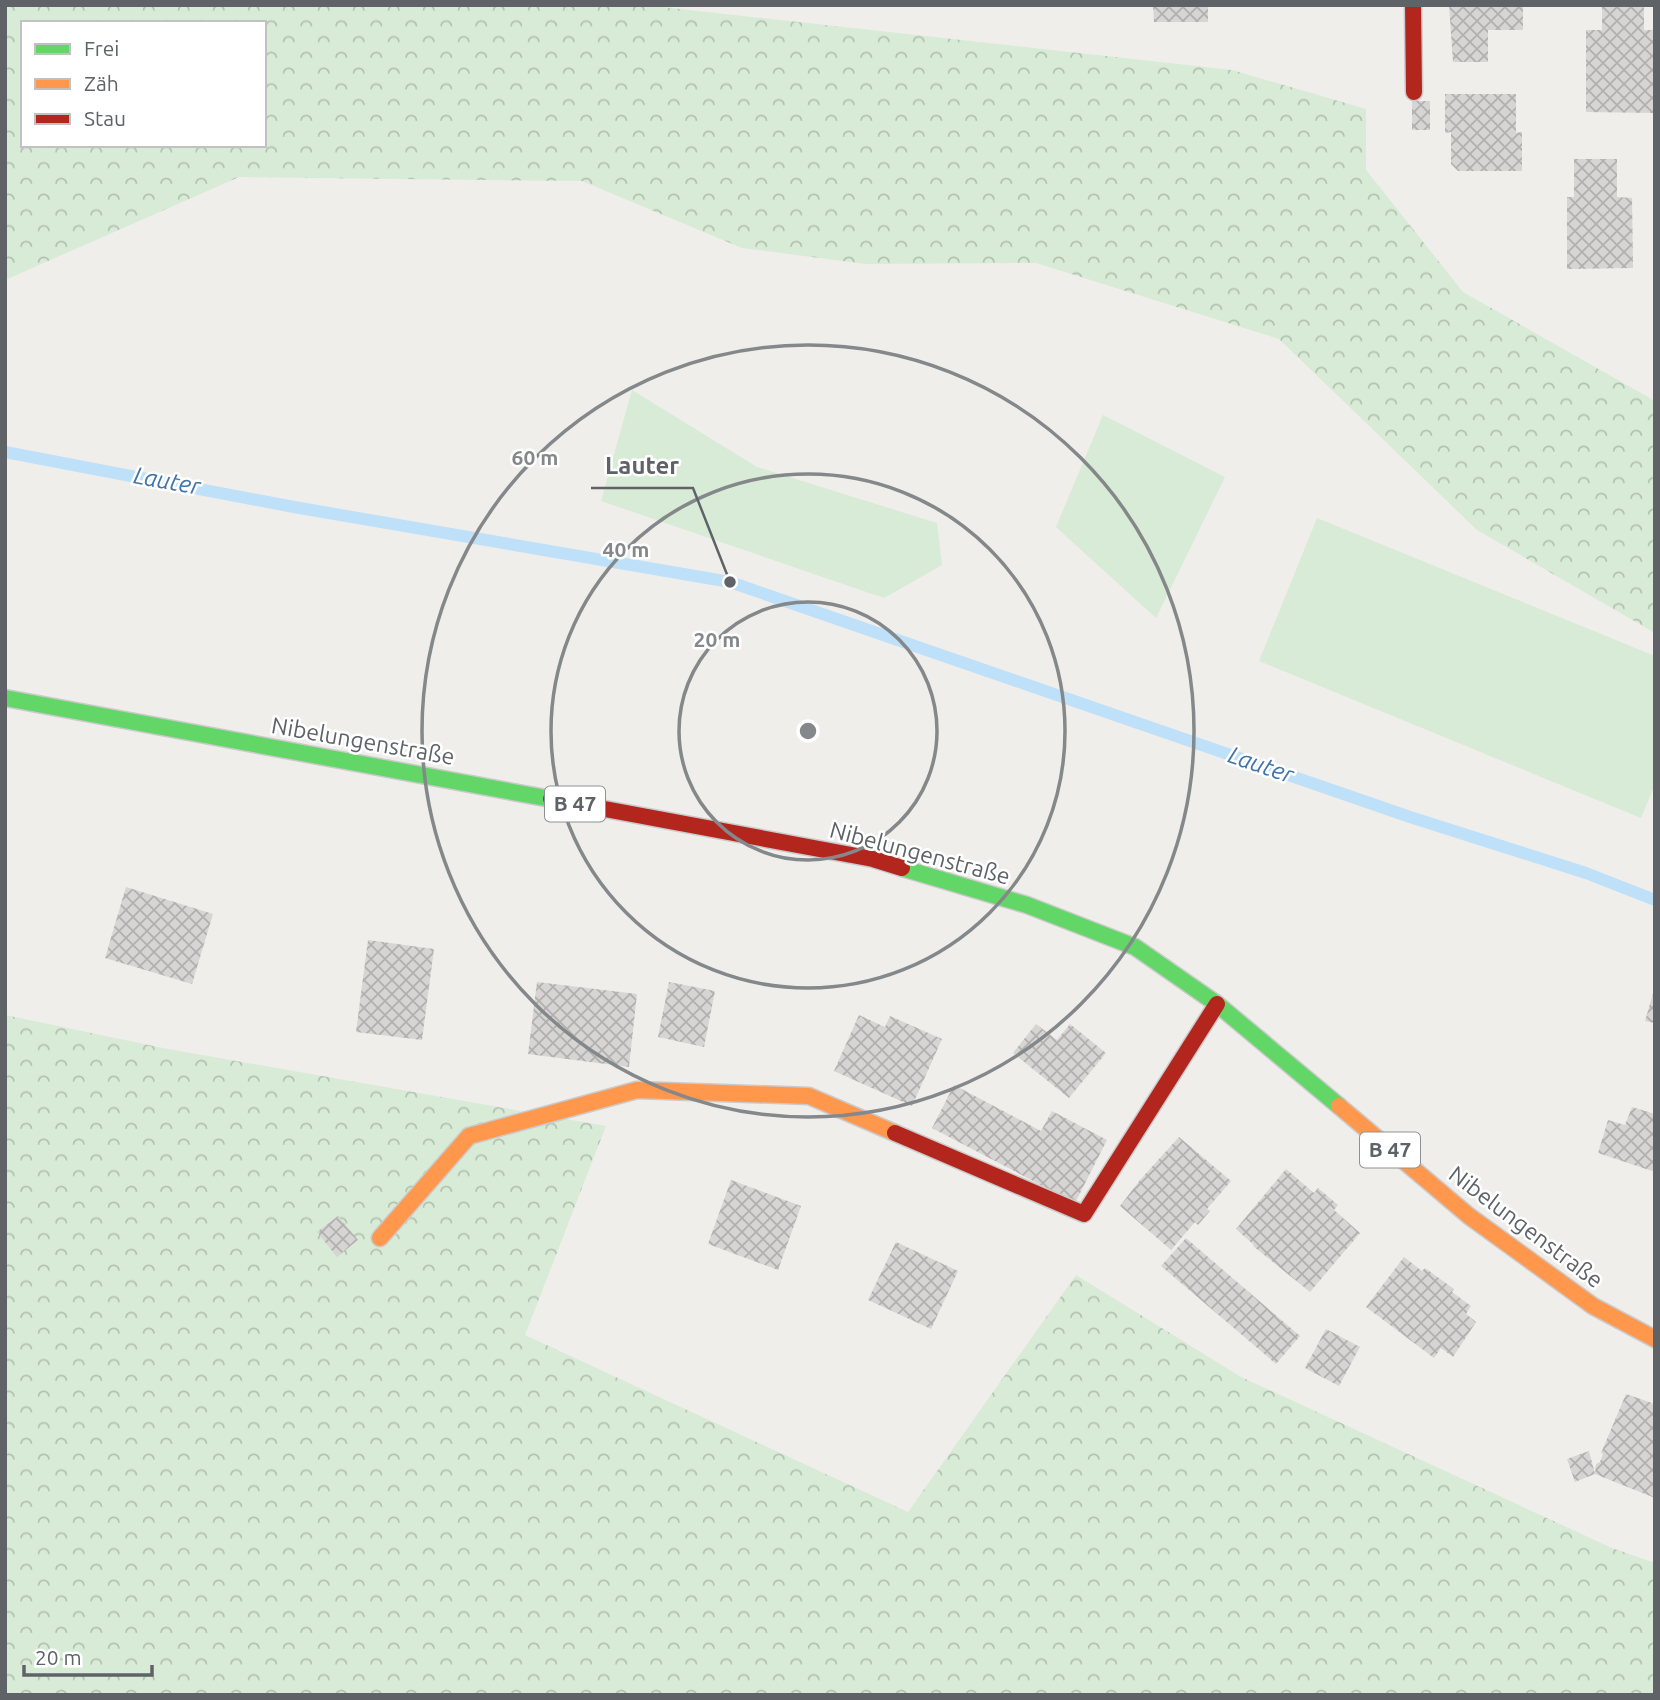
<svg xmlns="http://www.w3.org/2000/svg" width="1660" height="1700" viewBox="0 0 1660 1700" font-family="Ubuntu,sans-serif">
  <style>
    .forest { fill: url(#forest-crowns); fill-rule: evenodd }
    .park { fill: #d8ebd6 }
    .lines { fill: none; stroke-linecap: round; stroke-linejoin: round }
    .stream { stroke: #bfe0f9; stroke-width: 12 }
    .building { fill: url(#building-cross-hatch) }
    .fast-casing { stroke: #cacacb; stroke-width: 19 }
    .slow-casing { stroke: #cacacb; stroke-width: 19 }
    .jam-casing { stroke: #cacacb; stroke-width: 19 }
    .fast { stroke: #63d668; stroke-width: 16 }
    .slow { stroke: #ff974d; stroke-width: 16 }
    .jam { stroke: #b3261e; stroke-width: 16 }
    .ring { fill: none; stroke: #84888a; stroke-width: 3.5 }
    .labels { text-anchor: middle; stroke-width: 5; stroke-linejoin: round; paint-order: stroke }
    .shield { fill: #fff; stroke: #8f9295; stroke-width: 2 }
    .shield-label { font-size: 21px; font-weight: bold; fill: #5f6368 }
    .street-label { font-size: 23px; fill: #5f6368; stroke: #fff }
    .water-label { font-size: 24px; font-style: italic; fill: #4174aa; stroke: #fff }
    .centre { fill: #84888a; stroke: #fff; stroke-width: 3.5 }
    .ring-label { font-size: 21px; text-anchor: middle; font-weight: bold; fill: #84888a; stroke: #fff; stroke-width: 5; stroke-linejoin: round; paint-order: stroke }
    .leader { fill: none; stroke: #5f6368; stroke-width: 2.5 }
    .callout-dot { fill: #5f6368; stroke: #fff; stroke-width: 2.5 }
    .callout-label { font-size: 24px; text-anchor: middle; font-weight: bold; fill: #5f6368; stroke: #fff; stroke-width: 5; stroke-linejoin: round; paint-order: stroke }
  </style>
  <defs>
    <pattern id="forest-crowns" width="20" height="18" patternUnits="userSpaceOnUse" patternTransform="scale(1.75)"><rect width="20" height="18" fill="#d8ebd6"/><path d="M2 6a3 3 0 1 1 6 0M12 15a3 3 0 1 1 6 0" fill="none" stroke="#b2c2b1"/></pattern>
    <pattern id="building-cross-hatch" width="8" height="8" patternUnits="userSpaceOnUse" patternTransform="scale(1.75)"><rect width="8" height="8" fill="#d6d5d3"/><path d="M0 0l8 8M0 8l8-8" fill="none" stroke="#b1b0af"/></pattern>
  </defs>
  <rect width="100%" height="100%" fill="#efeeea"/>
  <g class="forest">
    <path d="M5,5H644L1232,70L1366,109V170L1463,292L1655,401V633L1477,530L1279,339L1036,263L866,264L742,248L582,181L239,177L5,280ZM23,23H264V145H23Z"/>
    <path d="M5,1015L168,1049L606,1126L525,1335L908,1512L1076,1275L1241,1377L1612,1548L1655,1563V1695H5Z"/>
  </g>
  <g class="park">
    <path d="M632,390L757,467L937,523L942,565L884,598L601,501Z"/>
    <path d="M1103,415L1225,477L1156,618L1056,527Z"/>
    <path d="M1317,518L1655,656V784L1641,818L1259,661Z"/>
  </g>
  <g class="lines">
    <path class="stream" d="M5,452L294,507L730,582L1410,817L1586,873L1655,900"/>
  </g>
  <g class="building">
    <path d="M1153,5H1208V22H1154Z"/>
    <path d="M1449,5H1523V30H1488V62H1453Z"/>
    <path d="M1602,5H1644V30H1655V113L1586,112V30H1602Z"/>
    <path d="M1445,94H1516V133L1522,132V171H1458L1451,164V132L1445,133Z"/>
    <rect x="1412" y="101" width="18" height="29"/>
    <path d="M1574,159H1617V197L1632,198L1633,268L1567,269V197H1574Z"/>
    <path d="M126,887L213,914L192,984L105,958Z"/>
    <path d="M368,940L434,949L422,1040L356,1032Z"/>
    <path d="M537,982L637,994L629,1067L528,1054Z"/>
    <path d="M669,982L715,991L704,1047L658,1037Z"/>
    <path d="M1654,990H1655V1023L1645,1021Z"/>
    <path d="M859,1015L885,1027L890,1016L942,1039L912,1106L834,1071Z"/>
    <path d="M1036,1024L1057,1040L1070,1024L1106,1053L1069,1098L1013,1053Z"/>
    <path d="M954,1085L1041,1131L1052,1111L1107,1140L1075,1203L932,1128Z"/>
    <path d="M1632,1107L1655,1114V1172L1598,1153L1608,1120L1625,1125Z"/>
    <path d="M1179,1137L1231,1181L1207,1209L1210,1211L1198,1225L1195,1222L1171,1250L1120,1206L1140,1180Z"/>
    <path d="M1286,1169L1314,1193L1318,1188L1338,1205L1334,1210L1360,1233L1310,1292L1253,1246L1254,1245L1236,1229Z"/>
    <path d="M731,1180L801,1206L778,1270L708,1244Z"/>
    <path d="M338,1216L358,1240L337,1257L317,1232Z"/>
    <path d="M1186,1238L1300,1336L1276,1364L1161,1266Z"/>
    <path d="M896,1242L958,1271L931,1329L868,1300Z"/>
    <path d="M1404,1257L1422,1271L1425,1268L1454,1289L1452,1292L1471,1306L1466,1314L1476,1322L1453,1357L1441,1348L1434,1358L1366,1307Z"/>
    <path d="M1326,1329L1360,1347L1339,1386L1305,1368Z"/>
    <path d="M1626,1394L1652,1403L1655,1407V1498L1595,1474L1596,1464L1600,1462L1603,1454L1601,1453Z"/>
    <path d="M1589,1451L1595,1474L1575,1482L1567,1459Z"/>
  </g>
  <g class="lines">
    <defs>
      <g id="fast">
        <path d="M5,698L551,799"/>
        <path d="M902,868L1027,905L1135,947L1217,1004L1339,1106"/>
      </g>
      <g id="slow">
        <path d="M1339,1106L1469,1216L1593,1306L1655,1339"/>
        <path d="M380,1238L469,1136L637,1090L809,1096L895,1133"/>
      </g>
      <g id="jam">
        <path d="M1413,5L1414,92"/>
        <path d="M551,799L873,859L902,868"/>
        <path d="M895,1133L1084,1214L1217,1004"/>
      </g>
    </defs>
    <use href="#fast" class="fast-casing"/>
    <use href="#slow" class="slow-casing"/>
    <use href="#jam" class="jam-casing"/>
    <use href="#fast" class="fast"/>
    <use href="#slow" class="slow"/>
    <use href="#jam" class="jam"/>
  </g>
  <g class="ring">
    <circle cx="808" cy="731" r="129"/>
    <circle cx="808" cy="731" r="257"/>
    <circle cx="808" cy="731" r="386"/>
  </g>
  <g class="labels">
    <g class="shield">
      <rect x="545" y="786.5" width="60" height="35" rx="5"/>
      <rect x="1360" y="1132.5" width="60" height="35" rx="5"/>
    </g>
    <g class="shield-label">
      <text x="575" y="811">B 47</text>
      <text x="1390" y="1157">B 47</text>
    </g>
    <g class="street-label">
      <text transform="translate(363 741) rotate(10)" y="8">Nibelungenstraße</text>
      <text transform="translate(920 853) rotate(15)" y="8">Nibelungenstraße</text>
      <text transform="translate(1526 1227) rotate(37)" y="8">Nibelungenstraße</text>
    </g>
    <g class="water-label">
      <text transform="translate(167 481) rotate(10)" y="8">Lauter</text>
      <text transform="translate(1261 765) rotate(19)" y="8">Lauter</text>
    </g>
  </g>
  <circle cx="808" cy="731" r="10" class="centre"/>
  <g class="ring-label">
    <text x="535" y="465">60 m</text>
    <text x="626" y="557">40 m</text>
    <text x="717" y="647">20 m</text>
  </g>
  <path class="leader" d="M730 582L693 488H591"/>
  <circle class="callout-dot" cx="730" cy="582" r="7"/>
  <g class="callout-label">
    <text x="642" y="474">Lauter</text>
  </g>
  <rect width="1660" height="1700" fill="none" stroke="#5f6368" stroke-width="14"/>
  <rect x="21" y="21" width="245" height="126" fill="#ffffff" stroke="#bfc1c3" stroke-width="2"/>
  <rect x="35" y="44" width="35" height="10" fill="#63d668" stroke="#bfc1c3" stroke-width="2"/>
  <text x="84" y="56" font-size="21" fill="#5f6368">Frei</text>
  <rect x="35" y="79" width="35" height="10" fill="#ff974d" stroke="#bfc1c3" stroke-width="2"/>
  <text x="84" y="91" font-size="21" fill="#5f6368">Zäh</text>
  <rect x="35" y="114" width="35" height="10" fill="#b3261e" stroke="#bfc1c3" stroke-width="2"/>
  <text x="84" y="126" font-size="21" fill="#5f6368">Stau</text>
  <path d="M24 1665v10h128v-10" fill="none" stroke="#5f6368" stroke-width="3.5"/>
  <text x="35" y="1665" font-size="21" fill="#5f6368" stroke="#ffffff" stroke-width="5" paint-order="stroke">20 m</text>
</svg>
